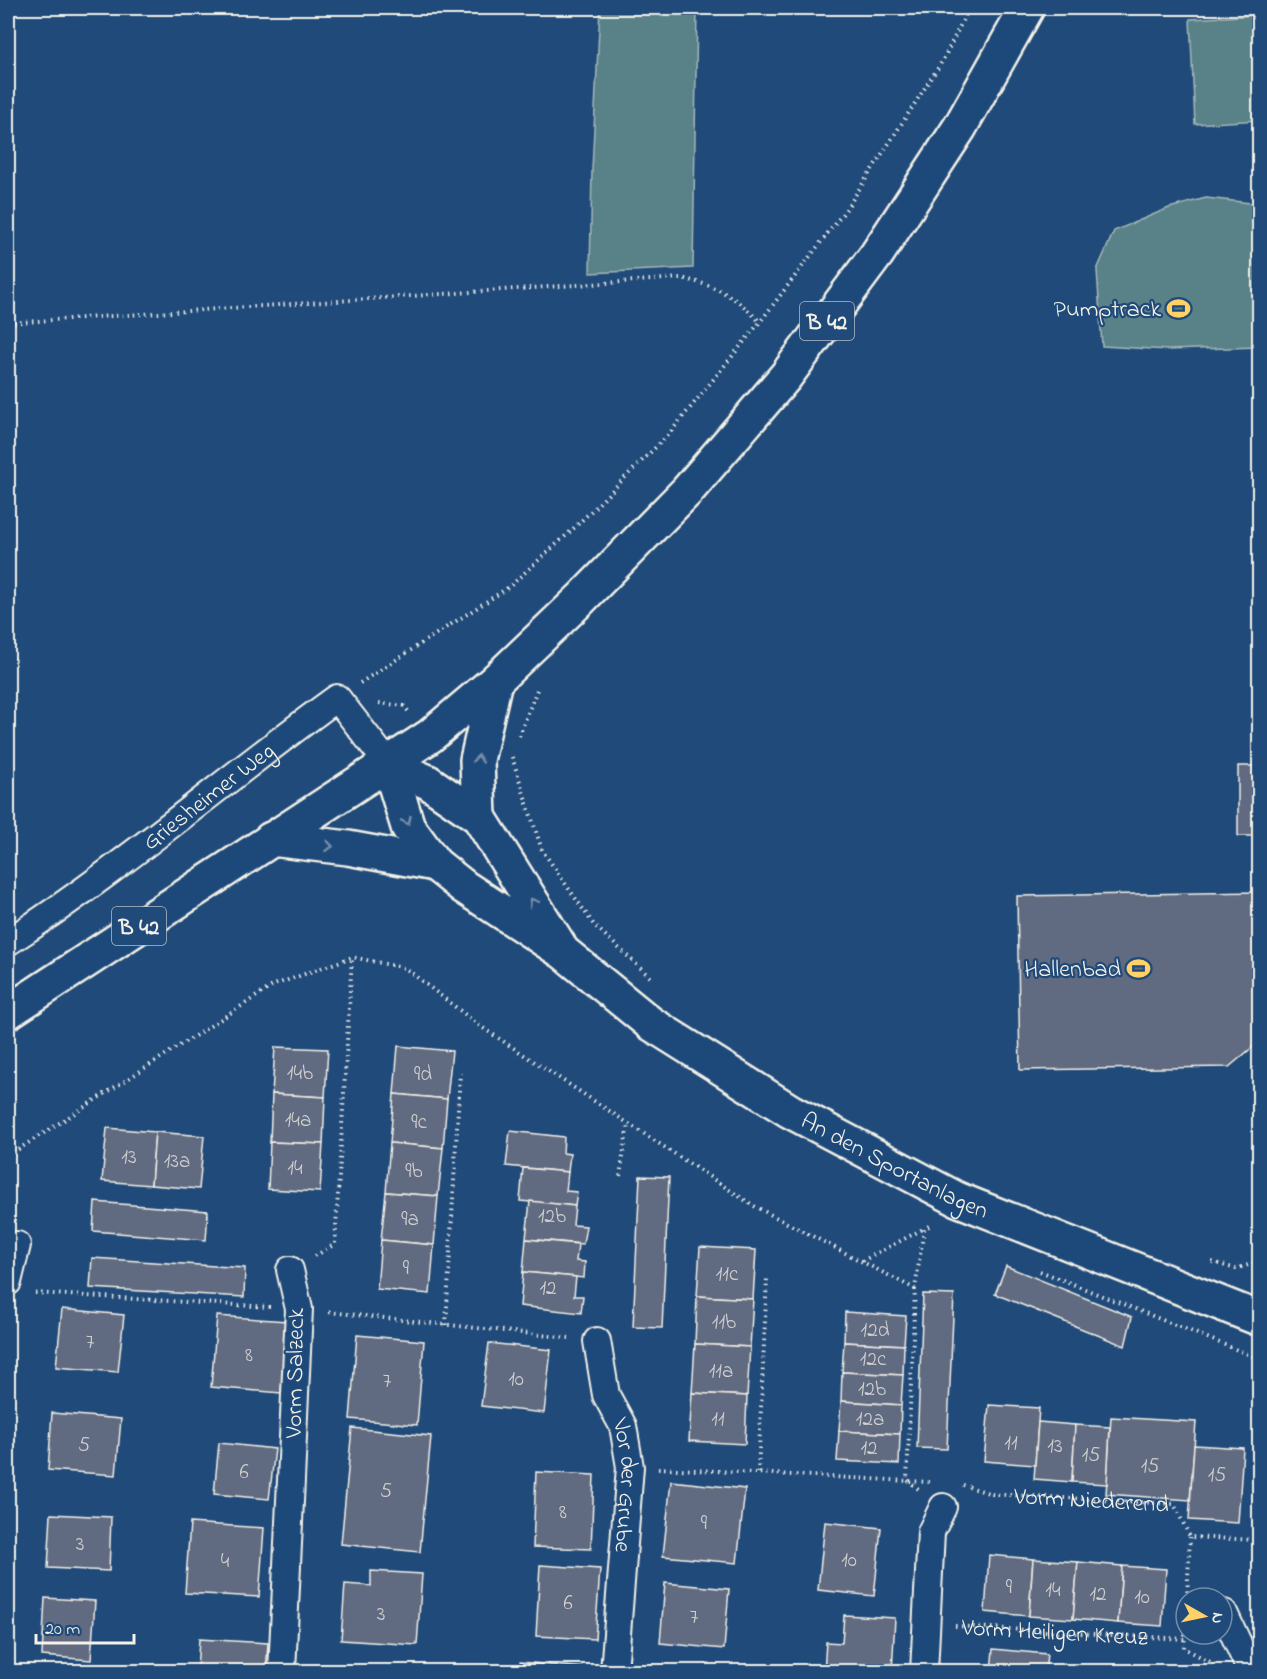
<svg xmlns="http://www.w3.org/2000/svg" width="1267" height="1679" viewBox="0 0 1267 1679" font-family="'Indie Flower',sans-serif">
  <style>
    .green { fill: #588188; stroke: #a6b9b8; stroke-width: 1.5 }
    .building { fill: #606a80; stroke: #f4f1e8; stroke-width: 1.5 }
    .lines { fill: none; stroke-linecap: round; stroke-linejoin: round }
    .minor-casing { stroke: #f4f1e8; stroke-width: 30 }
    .secondary-casing { stroke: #f4f1e8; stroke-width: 38 }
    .primary-casing { stroke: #f4f1e8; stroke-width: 38 }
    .path { stroke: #f4f1e8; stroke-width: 4; stroke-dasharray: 1.5 4.5; stroke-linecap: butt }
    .minor { stroke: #1f4a7a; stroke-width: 26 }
    .secondary { stroke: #1f4a7a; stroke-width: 33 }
    .primary { stroke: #1f4a7a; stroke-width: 33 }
    .oneway { stroke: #748da6 }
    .labels { text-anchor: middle; stroke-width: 4.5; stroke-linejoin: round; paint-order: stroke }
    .number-label { font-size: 21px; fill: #cfcfce }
    .shield { fill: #1f4a7a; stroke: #b4bfc7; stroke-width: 1.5 }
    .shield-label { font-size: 22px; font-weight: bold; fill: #f4f1e8 }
    .poi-label { font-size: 24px; fill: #f4f1e8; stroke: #1f4a7a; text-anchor: end }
    .street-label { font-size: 24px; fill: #f4f1e8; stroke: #1f4a7a }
  </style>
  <rect width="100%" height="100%" fill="#1f4a7a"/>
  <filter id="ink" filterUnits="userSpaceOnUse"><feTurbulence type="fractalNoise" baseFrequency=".0167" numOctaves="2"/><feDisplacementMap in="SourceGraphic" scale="12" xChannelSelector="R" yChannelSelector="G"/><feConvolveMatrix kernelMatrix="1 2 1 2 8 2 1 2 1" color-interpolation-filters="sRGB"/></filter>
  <g filter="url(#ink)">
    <g class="green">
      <path d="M600,8H697L693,268L590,273L592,170Z"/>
      <path d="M1259,15V120L1195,124L1190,19Z"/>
      <path d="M1206,198L1259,204V347L1168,350L1102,346L1097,270L1114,231L1169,208Z"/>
    </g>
    <g class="building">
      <rect x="1238" y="766" width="22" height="70"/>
      <path d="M1260,892V1041L1229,1067L1020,1070L1017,896Z"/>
      <path d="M398,1046L452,1051L447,1099L394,1094Z"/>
      <path d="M275,1047L328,1049L325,1097L272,1094Z"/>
      <path d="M272,1094L325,1097L323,1144L270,1142Z"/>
      <path d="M394,1094L447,1099L443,1148L390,1143Z"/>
      <path d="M107,1128L155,1132L151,1185L102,1181Z"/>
      <path d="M510,1131L564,1137L563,1153L570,1154L568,1172L506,1166Z"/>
      <path d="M155,1132L204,1136L199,1189L151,1185Z"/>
      <path d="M270,1142L323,1144L320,1192L268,1189Z"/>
      <path d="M390,1143L443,1148L438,1196L386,1192Z"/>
      <path d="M523,1168L568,1172L566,1191L577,1192L575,1206L520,1201Z"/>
      <path d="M640,1176L669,1177L662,1328L633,1327Z"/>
      <path d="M386,1192L438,1196L434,1245L381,1240Z"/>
      <path d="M530,1201L575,1206L573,1225L586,1226L583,1244L526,1239Z"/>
      <path d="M95,1202L208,1211L206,1240L93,1231Z"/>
      <path d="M526,1239L578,1244L576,1261L585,1262L584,1278L523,1272Z"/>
      <path d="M381,1240L434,1245L430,1294L377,1289Z"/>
      <path d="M700,1247L756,1250L753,1299L697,1296Z"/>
      <path d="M92,1258L245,1268L244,1297L90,1288Z"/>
      <path d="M1006,1266L1132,1317L1125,1346L995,1294Z"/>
      <path d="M523,1272L576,1277L574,1296H583L581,1313L520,1306Z"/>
      <path d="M923,1294L954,1295L947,1449L917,1448Z"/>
      <path d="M697,1296L753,1299L750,1347L695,1344Z"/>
      <path d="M62,1309L124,1315L118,1372L56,1367Z"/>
      <path d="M845,1312L906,1316L904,1345L844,1342Z"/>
      <path d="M217,1316L287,1321L281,1393L211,1387Z"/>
      <path d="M357,1335L424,1341L417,1425L350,1419Z"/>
      <path d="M844,1342L904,1345L903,1375L842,1372Z"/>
      <path d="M489,1343L551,1350L544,1413L481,1406Z"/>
      <path d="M695,1344L750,1347L747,1396L692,1393Z"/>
      <path d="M842,1372L903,1375L901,1405L841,1401Z"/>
      <path d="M692,1393L747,1396L745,1444L689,1441Z"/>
      <path d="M841,1401L901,1405L900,1434L839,1431Z"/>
      <path d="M989,1405L1039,1408L1035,1465L984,1461Z"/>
      <path d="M52,1413L121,1419L116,1475L48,1470Z"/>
      <path d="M1111,1417L1196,1422L1190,1500L1106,1494Z"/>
      <path d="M1038,1422L1075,1425L1072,1482L1034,1479Z"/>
      <path d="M1075,1425L1110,1427L1107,1484L1072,1482Z"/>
      <path d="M352,1428L431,1436L420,1552L341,1544Z"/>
      <path d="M839,1431L900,1434L899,1464L837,1461Z"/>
      <path d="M219,1443L275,1449L269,1499L214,1494Z"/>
      <path d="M1194,1445L1243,1448L1238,1523L1189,1520Z"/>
      <path d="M536,1472L594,1475L591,1549L533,1547Z"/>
      <path d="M671,1481L745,1489L737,1563L663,1556Z"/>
      <path d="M51,1514L111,1517L109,1571L48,1568Z"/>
      <path d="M825,1522L881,1528L874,1596L818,1590Z"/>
      <path d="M190,1523L264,1528L259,1597L185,1593Z"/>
      <path d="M989,1555L1033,1559L1029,1616L985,1612Z"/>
      <path d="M1033,1559L1078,1562L1073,1619L1029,1616Z"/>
      <path d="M1078,1562L1122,1566L1118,1623L1073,1619Z"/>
      <path d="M540,1565L600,1569L595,1639L536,1636Z"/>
      <path d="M1122,1566L1166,1569L1162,1626L1118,1623Z"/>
      <path d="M371,1571L422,1574L417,1645L341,1640L345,1584L371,1586Z"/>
      <path d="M665,1583L729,1589L724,1649L660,1643Z"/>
      <path d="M45,1598L95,1601L91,1660L42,1656Z"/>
      <path d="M844,1615L895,1618L892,1672H824L826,1642L842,1643Z"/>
      <path d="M199,1639L268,1643L266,1672H197Z"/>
      <path d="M993,1649L1047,1654L1045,1672H991Z"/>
      <path d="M520,1662L586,1668L585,1672H520Z"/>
    </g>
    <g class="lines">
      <defs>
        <g id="minor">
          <path id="s3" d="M8,942C123,868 226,778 337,698L389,765"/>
          <path d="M8,1282L17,1245"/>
          <path id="s4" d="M597,1341L606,1395L623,1426L630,1467L614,1672"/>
          <path d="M1224,1613L1248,1665L1247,1672"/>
          <path d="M282,1672L299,1309L290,1270"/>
          <path d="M924,1672L931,1532L943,1507"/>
        </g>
        <g id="secondary">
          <path id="s5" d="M389,765L408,827L435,864L464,887L563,952L650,1023L790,1111L957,1199L1260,1319"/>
          <path d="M389,765L428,782L479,817L559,945"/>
          <path d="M479,817L477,760L495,681"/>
          <path d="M271,839L348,848L435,864"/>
        </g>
        <path id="primary" d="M8,1012L430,736L495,681L581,599L687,491L786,376L877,254L960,127L1027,8"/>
      </defs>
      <use href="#minor" class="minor-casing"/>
      <use href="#secondary" class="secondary-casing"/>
      <use href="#primary" class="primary-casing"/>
      <g class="path">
        <path d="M8,323L681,278C717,286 734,295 760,322"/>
        <path d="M360,683L509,587L571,531L669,434L760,322L847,208L943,60L969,8"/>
        <path d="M379,703L404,706L408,711"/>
        <path d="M519,736L538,687"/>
        <path d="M512,757L542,850L594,925L650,977"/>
        <path d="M8,1156L274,985L352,957L405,968L480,1026L754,1206L915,1289L924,1229L932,1224"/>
        <path d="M620,1176L628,1124"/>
        <path d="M315,1256L335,1244L352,957"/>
        <path d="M862,1261L923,1229"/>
        <path d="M1212,1262L1236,1269L1260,1261"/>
        <path d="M1040,1271L1260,1359"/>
        <path d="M915,1289L907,1480L921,1491"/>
        <path d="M35,1293L270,1307"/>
        <path d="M329,1312L569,1338"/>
        <path d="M446,1325L460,1073"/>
        <path d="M658,1468L929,1482"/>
        <path d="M758,1473L767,1278"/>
        <path id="s1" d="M963,1485L992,1494L1174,1504L1190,1537L1260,1540"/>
        <path d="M1187,1598L1190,1537"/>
        <path d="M1186,1616L1184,1648L1216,1665"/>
        <path id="s2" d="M955,1626L1185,1639"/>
      </g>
      <use href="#minor" class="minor"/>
      <use href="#secondary" class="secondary"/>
      <use href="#primary" class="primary"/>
    </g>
    <defs><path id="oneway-chevron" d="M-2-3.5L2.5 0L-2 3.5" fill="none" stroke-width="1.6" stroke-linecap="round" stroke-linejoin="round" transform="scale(1.5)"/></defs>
    <g class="oneway">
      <use href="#oneway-chevron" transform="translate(478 759) rotate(-84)"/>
      <use href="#oneway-chevron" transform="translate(407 821) rotate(67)"/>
      <use href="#oneway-chevron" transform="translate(329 846) rotate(7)"/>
      <use href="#oneway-chevron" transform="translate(533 902) rotate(-121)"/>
    </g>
  </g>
  <defs>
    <symbol id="stadium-bare" viewBox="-9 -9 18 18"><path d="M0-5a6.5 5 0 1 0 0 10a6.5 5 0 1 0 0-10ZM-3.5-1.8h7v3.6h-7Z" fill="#ffd166" stroke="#1f4a7a" stroke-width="2.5" paint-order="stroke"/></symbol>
  </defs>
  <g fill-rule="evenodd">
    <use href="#stadium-bare" x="1162" y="292" width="33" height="33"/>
    <use href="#stadium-bare" x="1122" y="952" width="33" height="33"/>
  </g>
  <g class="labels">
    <g class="number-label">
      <text x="300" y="1079">14b</text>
      <text x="423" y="1080">9d</text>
      <text x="298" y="1126">14a</text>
      <text x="419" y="1128">9c</text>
      <text x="129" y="1163">13</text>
      <text x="177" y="1167">13a</text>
      <text x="295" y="1174">14</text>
      <text x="414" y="1177">9b</text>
      <text x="552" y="1222">12b</text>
      <text x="410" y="1225">9a</text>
      <text x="406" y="1274">9</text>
      <text x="727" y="1280">11c</text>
      <text x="548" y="1294">12</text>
      <text x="724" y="1328">11b</text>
      <text x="875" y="1336">12d</text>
      <text x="90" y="1348">7</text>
      <text x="249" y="1361">8</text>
      <text x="873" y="1365">12c</text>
      <text x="721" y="1377">11a</text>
      <text x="516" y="1385">10</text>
      <text x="387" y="1387">7</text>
      <text x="872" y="1395">12b</text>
      <text x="718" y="1425">11</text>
      <text x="870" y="1425">12a</text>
      <text x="1011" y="1449">11</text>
      <text x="84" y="1451">5</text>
      <text x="1055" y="1452">13</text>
      <text x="869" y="1454">12</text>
      <text x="1091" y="1461">15</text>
      <text x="1150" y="1472">15</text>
      <text x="244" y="1478">6</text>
      <text x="1217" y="1481">15</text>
      <text x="386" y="1497">5</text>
      <text x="563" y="1518">8</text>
      <text x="704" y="1529">9</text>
      <text x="80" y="1550">3</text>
      <text x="849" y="1566">10</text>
      <text x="225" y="1567">4</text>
      <text x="1009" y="1593">9</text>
      <text x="1053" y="1596">14</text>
      <text x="1098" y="1600">12</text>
      <text x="1142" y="1603">10</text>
      <text x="568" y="1609">6</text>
      <text x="381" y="1620">3</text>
      <text x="694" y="1623">7</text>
    </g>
    <g class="shield">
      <rect x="800" y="302" width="54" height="38" rx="4.5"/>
      <rect x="112" y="907" width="54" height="38" rx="4.5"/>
    </g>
    <g class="shield-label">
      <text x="827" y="329">B 42</text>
      <text x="139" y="934">B 42</text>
    </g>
    <g class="poi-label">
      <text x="1161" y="316">Pumptrack</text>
      <text x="1121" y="976">Hallenbad</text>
    </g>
    <g class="street-label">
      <text dy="8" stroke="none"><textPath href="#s3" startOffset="248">Griesheimer Weg</textPath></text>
      <text dy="8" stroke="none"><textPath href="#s5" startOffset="662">An den Sportanlagen</textPath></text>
      <text transform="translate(294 1373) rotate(-89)" y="8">Vorm Salzeck</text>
      <text dy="8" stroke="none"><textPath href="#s4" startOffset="150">Vor der Grube</textPath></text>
      <text dy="8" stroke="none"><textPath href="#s1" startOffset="130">Vorm Niederend</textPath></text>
      <text dy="8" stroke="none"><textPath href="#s2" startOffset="100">Vorm Heiligen Kreuz</textPath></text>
    </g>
  </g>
  <rect width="1267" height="1679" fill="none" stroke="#1f4a7a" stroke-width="30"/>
  <rect x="15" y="15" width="1237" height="1649" fill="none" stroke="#f4f1e8" stroke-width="2" filter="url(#ink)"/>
  <g transform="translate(1204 1616) rotate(99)"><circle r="28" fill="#1f4a7a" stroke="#748da6" stroke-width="1.5"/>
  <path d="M0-4.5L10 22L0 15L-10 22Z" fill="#ffd166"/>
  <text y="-9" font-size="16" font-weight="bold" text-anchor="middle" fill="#f4f1e8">N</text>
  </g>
  <path d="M36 1634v9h98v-9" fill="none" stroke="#f4f1e8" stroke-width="3"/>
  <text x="45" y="1634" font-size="18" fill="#f4f1e8" stroke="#1f4a7a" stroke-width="4.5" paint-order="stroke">20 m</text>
</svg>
